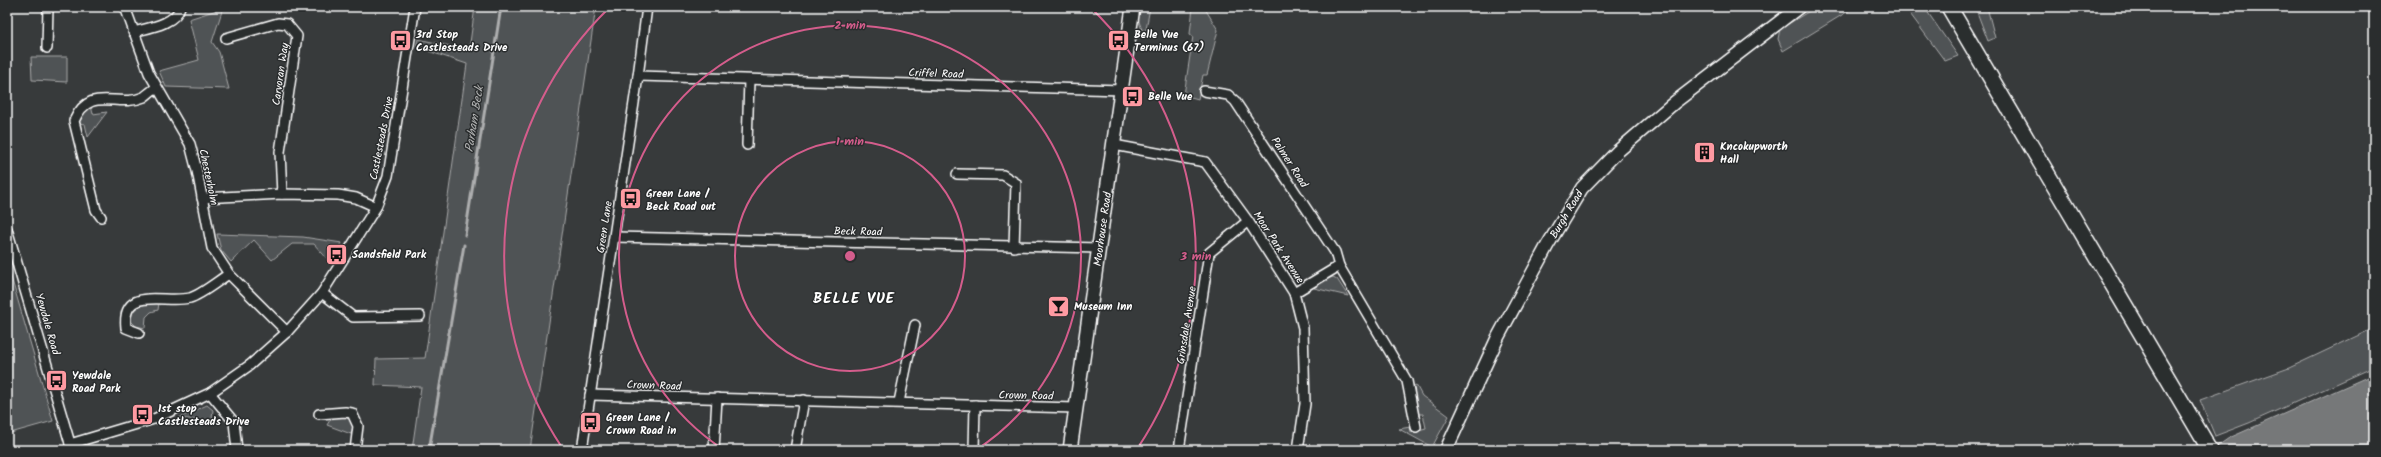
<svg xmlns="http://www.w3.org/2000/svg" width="2381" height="457" viewBox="0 0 2381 457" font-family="Kalam,sans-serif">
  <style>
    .green { fill: #505354; stroke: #a8a9aa }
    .water { fill: #767879; stroke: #adaeaf }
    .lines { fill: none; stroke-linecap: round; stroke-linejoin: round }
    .stream { stroke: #adaeaf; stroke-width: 3 }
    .minor-casing { stroke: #fff; stroke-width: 12 }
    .tertiary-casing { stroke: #fff; stroke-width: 15 }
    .secondary-casing { stroke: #fff; stroke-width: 16 }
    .trunk-casing { stroke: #fff; stroke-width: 18 }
    .minor { stroke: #2a2d2e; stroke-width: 9 }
    .tertiary { stroke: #2a2d2e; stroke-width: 12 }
    .secondary { stroke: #2a2d2e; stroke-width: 13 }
    .trunk { stroke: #2a2d2e; stroke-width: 15 }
    .ring { fill: none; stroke: #d45d8c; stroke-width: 2 }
    .labels { text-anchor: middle; stroke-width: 3; stroke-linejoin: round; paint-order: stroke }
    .poi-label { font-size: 11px; font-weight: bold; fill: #fff; stroke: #2a2d2e; text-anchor: start }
    .street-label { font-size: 11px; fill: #fff; stroke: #2a2d2e }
    .water-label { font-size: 12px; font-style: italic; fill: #b4b5b5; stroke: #2a2d2e }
    .district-label { font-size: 15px; font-weight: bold; letter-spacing: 1px; fill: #fff; stroke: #2a2d2e }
    .centre { fill: #d45d8c; stroke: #2a2d2e; stroke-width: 2 }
    .ring-label { font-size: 12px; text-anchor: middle; font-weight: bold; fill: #d45d8c; stroke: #2a2d2e; stroke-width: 3; stroke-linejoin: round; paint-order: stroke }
  </style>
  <rect width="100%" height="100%" fill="#373a3b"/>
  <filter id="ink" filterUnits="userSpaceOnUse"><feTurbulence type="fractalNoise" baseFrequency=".025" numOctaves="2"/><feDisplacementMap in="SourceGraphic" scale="8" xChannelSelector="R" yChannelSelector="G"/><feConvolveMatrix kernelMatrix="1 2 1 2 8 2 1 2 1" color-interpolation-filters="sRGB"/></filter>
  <g filter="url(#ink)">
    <g class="green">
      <path d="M475,7H596L530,450H412L421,387L375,385L376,359L425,358L467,64L416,47L418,39L469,50Z"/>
      <path d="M1139,7H1150L1146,30H1142L1137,16Z"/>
      <path d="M1193,7H1204L1218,30L1207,75H1203L1198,99L1184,95L1193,36L1190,34Z"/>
      <path d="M1816,7H1855L1783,51L1778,39L1780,29Z"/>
      <path d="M1905,7H1924L1958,56L1945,61Z"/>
      <path d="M1975,7H1987L1995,38L1988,41Z"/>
      <path d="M223,8L212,42L219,52L229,89L166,87L159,71L199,60L189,19Z"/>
      <path d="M31,57H67V82L32,80Z"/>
      <path d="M91,106L93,114L107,112L88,137L85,124L77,123L82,112Z"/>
      <path d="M217,234L303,237L342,243L331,263L314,244H292L272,260L254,240L231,262L221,250Z"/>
      <path d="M7,263L53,421L7,434Z"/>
      <path d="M1333,277L1337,279L1348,296L1314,288L1326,279Z"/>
      <path d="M159,303L158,310L151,312L146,317L145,328L136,326L129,319C134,300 143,304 159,303Z"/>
      <path d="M2374,328V367L2249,423L2215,436L2200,400L2289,368Z"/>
      <path d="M1416,385L1422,396L1449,416L1432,447L1399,429L1410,427L1411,432L1426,428L1423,414H1419L1416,410L1412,387Z"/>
      <path d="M207,405L213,410L212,417L217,422L179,418Z"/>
      <path d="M336,417H344L350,419L353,427L351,434L327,425L330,420Z"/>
    </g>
    <path class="water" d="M2374,374V450H2212L2229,438Z"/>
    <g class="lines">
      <g class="stream">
        <path d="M465,235L501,7"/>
        <path d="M429,450L464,245"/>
      </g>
      <defs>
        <g id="minor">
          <path d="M125,7L149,73L190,144L197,171L212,248L229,274L287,332"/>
          <path d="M133,32C148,28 176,24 180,7"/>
          <path d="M226,38L278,23L287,24L297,36L280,152L282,194"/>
          <path d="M47,48L48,7"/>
          <path d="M638,76L1122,90"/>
          <path d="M1204,91L1228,95L1235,101L1335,252L1339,266L1294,293"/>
          <path d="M747,145L749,80"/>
          <path d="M1114,145L1205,162L1248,221L1294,293L1303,328L1305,404L1298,450"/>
          <path d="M957,174L1003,175L1016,183L1014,247"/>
          <path d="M202,198L282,194L338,195L356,198L376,207"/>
          <path d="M101,217L96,210L74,121C90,84 116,109 144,97C148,94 152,90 156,88"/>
          <path d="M7,229L72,450"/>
          <path d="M615,237L1100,248"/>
          <path d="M1339,266L1407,381L1416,427"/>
          <path d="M322,293L353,317L420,316"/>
          <path d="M139,333L126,328C121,285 163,304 190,298C201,295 219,280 229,274"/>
          <path d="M210,393L234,422L237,450"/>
          <path d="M590,395L1076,408"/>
          <path d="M899,402L915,325"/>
          <path d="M319,414L345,412L352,413L358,426L355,450"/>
          <path d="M70,444L154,419L210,393L250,365L287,332L322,293L376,207L388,176L415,7"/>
          <path d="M582,450L638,76L647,7"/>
          <path d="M714,450L717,398"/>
          <path d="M795,450L804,400"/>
          <path d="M974,450L975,405"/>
          <path d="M1179,450L1209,253L1248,221"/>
        </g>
        <path id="tertiary" d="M1446,450L1498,337L1547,246L1582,188L1618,151L1675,102L1799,7"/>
        <path id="secondary" d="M1070,450L1133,7"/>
        <path id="trunk" d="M1949,7L2210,450"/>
      </defs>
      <use href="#minor" class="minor-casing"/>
      <use href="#tertiary" class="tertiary-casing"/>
      <use href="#secondary" class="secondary-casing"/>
      <use href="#trunk" class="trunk-casing"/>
      <use href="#minor" class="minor"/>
      <use href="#tertiary" class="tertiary"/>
      <use href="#secondary" class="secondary"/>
      <use href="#trunk" class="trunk"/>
    </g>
  </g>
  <g class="ring">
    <circle cx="850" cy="256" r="115"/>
    <path d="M724 450A231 231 0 1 1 976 450"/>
    <path d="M563 449A346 346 0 0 1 610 7M1090 7A346 346 0 0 1 1137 449"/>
  </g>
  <defs>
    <symbol id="bus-square" viewBox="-11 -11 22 22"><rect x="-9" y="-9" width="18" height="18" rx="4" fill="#ff9aa2" stroke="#2a2d2e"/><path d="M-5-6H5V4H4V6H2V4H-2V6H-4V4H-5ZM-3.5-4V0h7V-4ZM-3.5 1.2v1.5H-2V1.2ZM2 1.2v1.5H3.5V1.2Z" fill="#111"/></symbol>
    <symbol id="building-square" viewBox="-11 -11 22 22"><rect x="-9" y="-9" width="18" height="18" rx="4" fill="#ff9aa2" stroke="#2a2d2e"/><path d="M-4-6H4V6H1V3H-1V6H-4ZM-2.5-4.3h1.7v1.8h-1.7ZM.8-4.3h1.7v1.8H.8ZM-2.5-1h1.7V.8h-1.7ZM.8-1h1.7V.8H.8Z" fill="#111"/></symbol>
    <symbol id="bar-square" viewBox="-11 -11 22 22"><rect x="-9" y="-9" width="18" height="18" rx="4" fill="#ff9aa2" stroke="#2a2d2e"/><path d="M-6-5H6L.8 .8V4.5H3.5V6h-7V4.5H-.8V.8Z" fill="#111"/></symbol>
  </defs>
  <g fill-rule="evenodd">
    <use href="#bus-square" x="388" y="28" width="25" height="25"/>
    <use href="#bus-square" x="1106" y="28" width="25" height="25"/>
    <use href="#bus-square" x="1120" y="84" width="25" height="25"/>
    <use href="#building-square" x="1692" y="140" width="25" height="25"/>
    <use href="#bus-square" x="618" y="186" width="25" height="25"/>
    <use href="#bus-square" x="324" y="242" width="25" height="25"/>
    <use href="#bar-square" x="1046" y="294" width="25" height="25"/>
    <use href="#bus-square" x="44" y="368" width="25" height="25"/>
    <use href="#bus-square" x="130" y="402" width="25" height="25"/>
    <use href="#bus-square" x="578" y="410" width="25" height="25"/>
  </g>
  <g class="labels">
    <g class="poi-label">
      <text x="416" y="38">3rd Stop<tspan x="416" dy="13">Castlesteads Drive</tspan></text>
      <text x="1134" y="38">Belle Vue<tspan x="1134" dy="13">Terminus (67)</tspan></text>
      <text x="1148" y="100">Belle Vue</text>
      <text x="1720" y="150">Kncokupworth<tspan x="1720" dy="13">Hall</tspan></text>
      <text x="646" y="197">Green Lane /<tspan x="646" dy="13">Beck Road out</tspan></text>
      <text x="352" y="258">Sandsfield Park</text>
      <text x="1074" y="310">Museum Inn</text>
      <text x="72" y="379">Yewdale<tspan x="72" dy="13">Road Park</tspan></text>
      <text x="158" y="412">1st stop<tspan x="158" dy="13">Castlesteads Drive</tspan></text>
      <text x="606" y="421">Green Lane /<tspan x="606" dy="13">Crown Road in</tspan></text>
    </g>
    <g class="street-label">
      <text transform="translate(936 73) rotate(2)" y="4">Criffel Road</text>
      <text transform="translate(280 74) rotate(-82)" y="4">Carvoran Way</text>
      <text transform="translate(381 138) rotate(-79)" y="4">Castlesteads Drive</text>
      <text transform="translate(1290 162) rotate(57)" y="4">Palmer Road</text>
      <text transform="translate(209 177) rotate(78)" y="4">Chesterholm</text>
      <text transform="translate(1566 214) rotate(-59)" y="4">Burgh Road</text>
      <text transform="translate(604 227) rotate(-81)" y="4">Green Lane</text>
      <text transform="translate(1102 229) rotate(-82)" y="4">Moorhouse Road</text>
      <text transform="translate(858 231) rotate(1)" y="4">Beck Road</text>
      <text transform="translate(1279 247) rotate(57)" y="4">Moor Park Avenue</text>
      <text transform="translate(48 324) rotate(74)" y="4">Yewdale Road</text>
      <text transform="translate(1186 325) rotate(-81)" y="4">Grinsdale Avenue</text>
      <text transform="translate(654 385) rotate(2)" y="4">Crown Road</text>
      <text transform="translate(1026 395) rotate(1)" y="4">Crown Road</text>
    </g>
    <g class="water-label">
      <text transform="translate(474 119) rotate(-81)" y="4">Parham Beck</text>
    </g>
    <g class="district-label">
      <text x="854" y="303">BELLE VUE</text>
    </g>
  </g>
  <circle cx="850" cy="256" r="6" class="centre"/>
  <g class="ring-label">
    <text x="850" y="29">2 min</text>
    <text x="850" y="145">1 min</text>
    <text x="1196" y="260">3 min</text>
  </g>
  <rect width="2381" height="457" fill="none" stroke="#2a2d2e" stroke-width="24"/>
  <rect x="12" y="12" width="2357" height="433" fill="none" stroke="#fff" stroke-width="1.5" filter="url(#ink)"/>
</svg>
